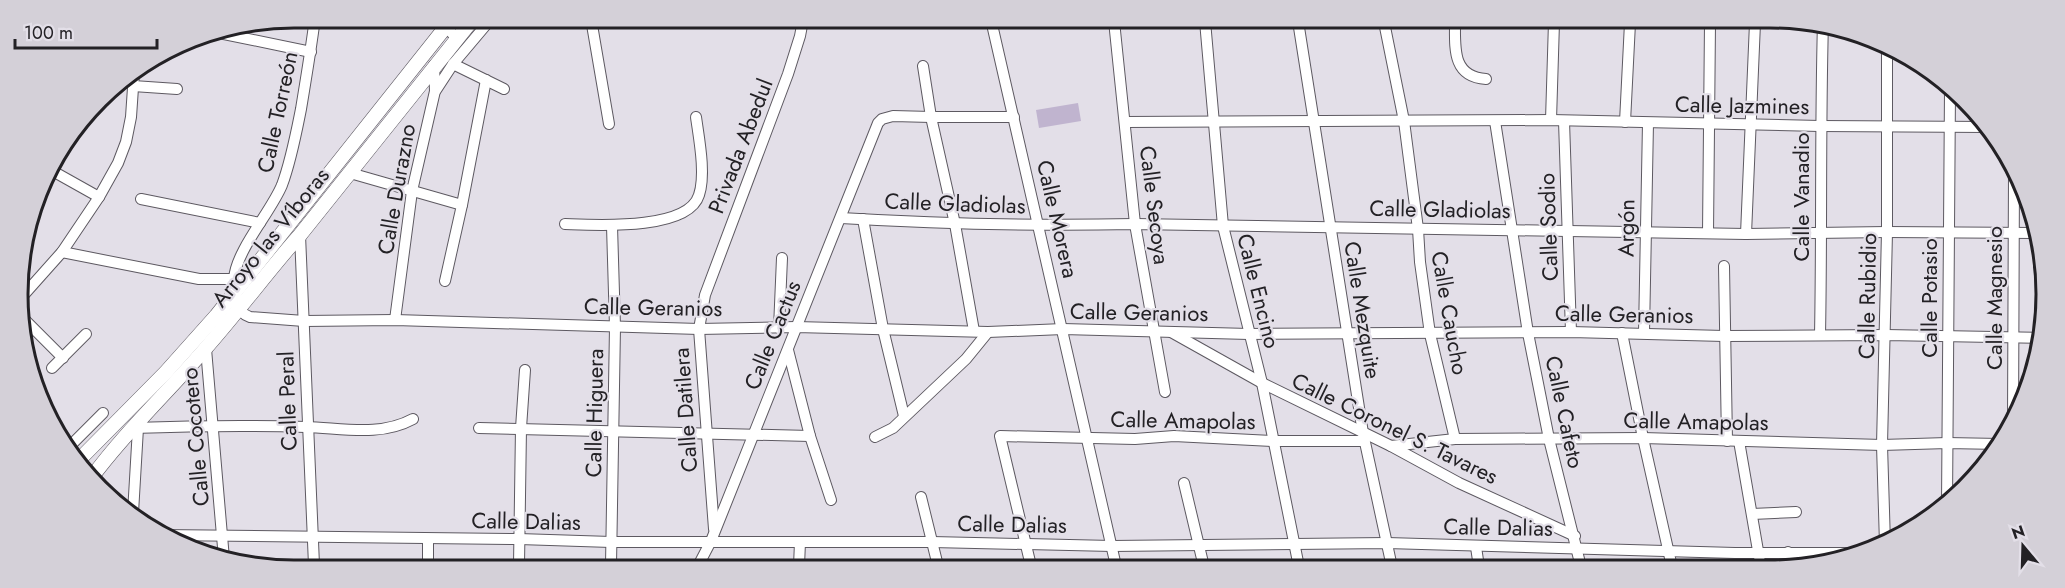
<svg xmlns="http://www.w3.org/2000/svg" width="2065" height="588" viewBox="0 0 2065 588" font-family="Jost,sans-serif">
  <style>
    .green { fill: #c0b4cf }
    .lines { fill: none; stroke-linecap: round; stroke-linejoin: round }
    .minor-casing { stroke: #5d5961; stroke-width: 12 }
    .major-casing { stroke: #5d5961; stroke-width: 15 }
    .minor { stroke: #fff; stroke-width: 10 }
    .major { stroke: #fff; stroke-width: 14 }
    .labels { text-anchor: middle; stroke-width: 4.5; stroke-linejoin: round; paint-order: stroke }
    .street-label { font-size: 22px; fill: #232125; stroke: #e3dfe8 }
    .rim { fill: none; stroke: #232125; stroke-width: 3 }
  </style>
  <rect width="100%" height="100%" fill="#e3dfe8"/>
  <path class="green" d="M1078,103L1081,121L1039,128L1036,110Z"/>
  <g class="lines">
    <defs>
      <g id="minor">
        <path d="M315,18C311,49 306,79 301,109C296,134 291,161 282,185C271,212 236,250 234,279C232,293 235,312 250,317L304,321L395,320L699,329L796,327L988,332L1063,329L1249,334L1571,332L1724,336L1886,335L2042,338"/>
        <path d="M439,18L456,38"/>
        <path d="M591,19L609,124"/>
        <path d="M991,20L1116,566"/>
        <path d="M1114,21L1135,224L1165,392"/>
        <path d="M1205,21L1223,226L1262,383L1299,567"/>
        <path d="M1298,21L1363,433L1392,567"/>
        <path d="M1384,22L1404,121L1418,229L1420,262L1430,334L1455,439"/>
        <path d="M1455,22C1455,48 1452,77 1486,79"/>
        <path d="M219,33L311,52"/>
        <path d="M453,64L504,89"/>
        <path d="M923,66L931,117L955,224L974,331"/>
        <path d="M133,86L177,89"/>
        <path d="M436,90L453,64L491,19"/>
        <path d="M1551,120L1554,22"/>
        <path d="M1495,121L1528,333L1549,439L1581,567"/>
        <path d="M1564,121L1571,332"/>
        <path d="M1125,122L1551,120L1820,126L1987,127"/>
        <path d="M1625,122L1630,23"/>
        <path d="M49,169L99,197"/>
        <path d="M350,173L462,205"/>
        <path d="M141,199L260,223"/>
        <path d="M841,218C939,224 1037,226 1135,224L1746,234L1887,232L2039,233"/>
        <path d="M863,219L883,329L904,416"/>
        <path d="M565,224C595,225 688,231 699,195C706,174 699,139 696,117"/>
        <path d="M1708,233L1710,23"/>
        <path d="M1746,234L1755,23"/>
        <path d="M300,235L314,565"/>
        <path d="M62,252L199,279H234"/>
        <path d="M1724,266L1727,441"/>
        <path d="M445,281L462,205L486,80"/>
        <path d="M21,298L62,252L99,197L118,163L126,142L131,117L134,73"/>
        <path d="M23,318L63,358"/>
        <path d="M395,320L412,191L435,91L434,65"/>
        <path d="M779,328L782,258"/>
        <path d="M1171,332L1262,383L1391,446L1459,483L1575,536"/>
        <path d="M1622,333L1643,438L1672,567"/>
        <path d="M1644,333L1648,123"/>
        <path d="M1820,335C1822,231 1820,127 1823,23"/>
        <path d="M206,349L224,559"/>
        <path d="M788,350L810,436L831,500"/>
        <path d="M52,368L86,334"/>
        <path d="M2013,424L2014,173"/>
        <path d="M132,428C190,426 248,425 306,427C342,428 380,437 413,419"/>
        <path d="M479,428L810,436"/>
        <path d="M875,437L893,428L966,359L988,332"/>
        <path d="M1739,441L1761,568"/>
        <path d="M1391,446L1455,439L1643,438L1882,445L1947,443L2000,444"/>
        <path d="M68,448L103,413"/>
        <path d="M1184,483L1204,567"/>
        <path d="M921,497L938,566"/>
        <path d="M1947,505L1950,90"/>
        <path d="M133,513L138,428"/>
        <path d="M1752,514L1796,512"/>
        <path d="M714,529L699,329L705,295L788,74L800,36L803,20"/>
        <path d="M161,535L519,539L611,542H932L1112,546L1387,543L1735,553H1861"/>
        <path d="M1885,544L1882,445L1887,232V49"/>
        <path d="M1476,547L1479,567"/>
        <path d="M1788,552L1797,568"/>
        <path d="M428,565V539"/>
        <path d="M519,565L521,428L525,370"/>
        <path d="M611,565L615,327L612,226"/>
        <path d="M698,566L711,541L878,123L882,119L893,116L931,117H1014"/>
        <path d="M799,566L800,542"/>
        <path d="M1031,566L1000,436L1135,439L1174,436L1274,441H1364"/>
      </g>
      <g id="major">
        <path d="M76,463L166,372L216,316L452,19"/>
        <path d="M92,477C126,431 168,392 205,349C238,312 267,272 300,235L473,19"/>
      </g>
    </defs>
    <use href="#minor" class="minor-casing"/>
    <use href="#major" class="major-casing"/>
    <use href="#minor" class="minor"/>
    <use href="#major" class="major"/>
  </g>
  <g class="labels">
    <g class="street-label">
      <text transform="translate(1742 105) rotate(1)" y="8">Calle Jazmines</text>
      <text transform="translate(277 112) rotate(-78)" y="8">Calle Torreón</text>
      <text transform="translate(740 146) rotate(-69)" y="8">Privada Abedul</text>
      <text transform="translate(396 189) rotate(-80)" y="8">Calle Durazno</text>
      <text transform="translate(1801 197) rotate(-90)" y="8">Calle Vanadio</text>
      <text transform="translate(955 203) rotate(2)" y="8">Calle Gladiolas</text>
      <text transform="translate(1155 205) rotate(83)" y="8">Calle Secoya</text>
      <text transform="translate(1440 209) rotate(1)" y="8">Calle Gladiolas</text>
      <text transform="translate(1058 219) rotate(77)" y="8">Calle Morera</text>
      <text transform="translate(1548 227) rotate(-92)" y="8">Calle Sodio</text>
      <text transform="translate(1626 228) rotate(-89)" y="8">Argón</text>
      <text transform="translate(270 237) rotate(-51)" y="8">Arroyo las Víboras</text>
      <text transform="translate(1259 291) rotate(76)" y="8">Calle Encino</text>
      <text transform="translate(1867 296) rotate(-89)" y="8">Calle Rubidio</text>
      <text transform="translate(1929 298) rotate(-90)" y="8">Calle Potasio</text>
      <text transform="translate(1994 298) rotate(-90)" y="8">Calle Magnesio</text>
      <text transform="translate(653 307) rotate(1)" y="8">Calle Geranios</text>
      <text transform="translate(1363 310) rotate(81)" y="8">Calle Mezquite</text>
      <text transform="translate(1139 312) rotate(1)" y="8">Calle Geranios</text>
      <text transform="translate(1450 313) rotate(80)" y="8">Calle Caucho</text>
      <text transform="translate(1624 314) rotate(1)" y="8">Calle Geranios</text>
      <text transform="translate(772 335) rotate(-68)" y="8">Calle Cactus</text>
      <text transform="translate(287 401) rotate(-92)" y="8">Calle Peral</text>
      <text transform="translate(685 410) rotate(-94)" y="8">Calle Datilera</text>
      <text transform="translate(1565 412) rotate(78)" y="8">Calle Cafeto</text>
      <text transform="translate(594 413) rotate(-89)" y="8">Calle Higuera</text>
      <text transform="translate(1183 420) rotate(1)" y="8">Calle Amapolas</text>
      <text transform="translate(1696 421) rotate(1)" y="8">Calle Amapolas</text>
      <text transform="translate(1395 428) rotate(26)" y="8">Calle Coronel S. Tavares</text>
      <text transform="translate(195 437) rotate(-95)" y="8">Calle Cocotero</text>
      <text transform="translate(526 521) rotate(1)" y="8">Calle Dalias</text>
      <text transform="translate(1012 524) rotate(1)" y="8">Calle Dalias</text>
      <text transform="translate(1498 527) rotate(1)" y="8">Calle Dalias</text>
    </g>
  </g>
  <path d="M0 0H2065V588H0ZM294 28H1770A266 266 0 0 1 2036 294V294A266 266 0 0 1 1770 560H294A266 266 0 0 1 28 294V294A266 266 0 0 1 294 28Z" fill="#d4d0d8" fill-rule="evenodd"/>
  <path class="rim" d="M294 28H1770A266 266 0 0 1 2036 294V294A266 266 0 0 1 1770 560H294A266 266 0 0 1 28 294V294A266 266 0 0 1 294 28Z"/>
  <g transform="translate(2023 546) rotate(341)" stroke="#e3dfe8" stroke-width="4.5" paint-order="stroke">
  <path d="M0-4.5L10 22L0 15L-10 22Z" fill="#232125"/>
  <text y="-9" font-size="16" font-weight="bold" text-anchor="middle" fill="#232125">N</text>
  </g>
  <path d="M15 39v9h142v-9" fill="none" stroke="#232125" stroke-width="3"/>
  <text x="24" y="39" font-size="18" fill="#232125" stroke="#e3dfe8" stroke-width="4.5" paint-order="stroke">100 m</text>
</svg>
